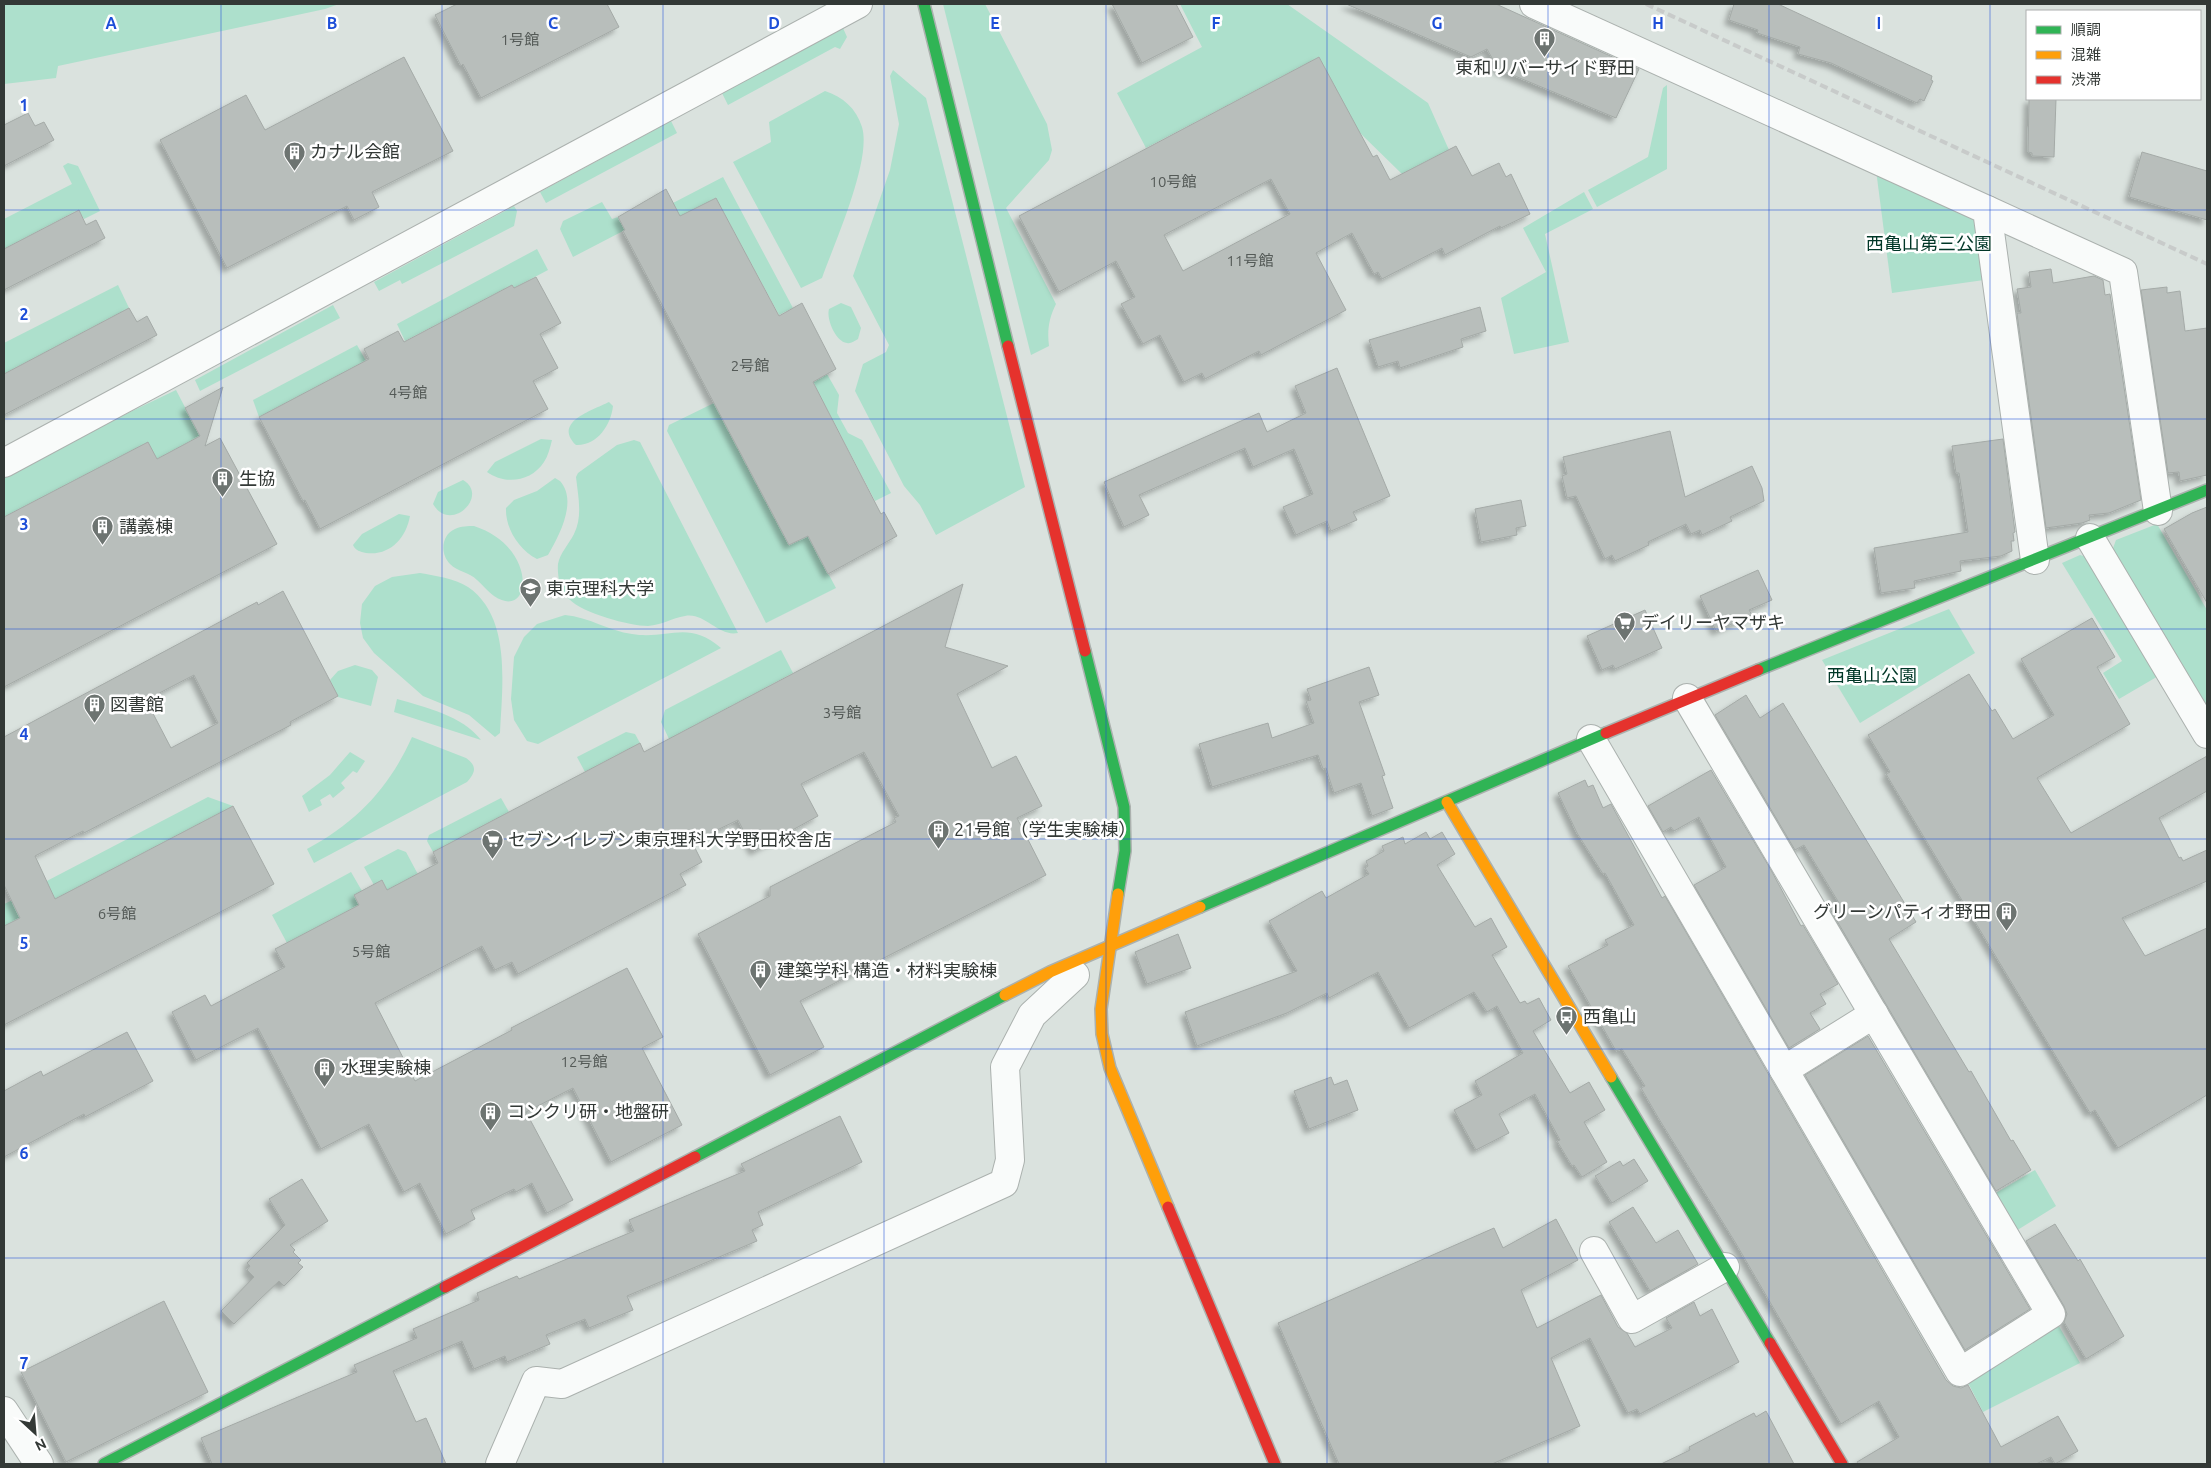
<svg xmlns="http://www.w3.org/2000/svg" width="2211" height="1468" viewBox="0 0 2211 1468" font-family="Ubuntu,'Noto Sans JP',sans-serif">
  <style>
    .green { fill: #ade0cc }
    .building { fill: #b8bebb; stroke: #a4aaa7; fill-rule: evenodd; filter: url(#shadow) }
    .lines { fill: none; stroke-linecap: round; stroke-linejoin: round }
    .street-casing { stroke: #abb1ae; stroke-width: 30 }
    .fast-casing { stroke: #abb1ae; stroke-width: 14 }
    .slow-casing { stroke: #abb1ae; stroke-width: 14 }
    .jam-casing { stroke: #abb1ae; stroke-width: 14 }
    .street { stroke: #f9fbfa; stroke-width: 28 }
    .fast { stroke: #30b455; stroke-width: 11 }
    .slow { stroke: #ff9f0a; stroke-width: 11 }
    .jam { stroke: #e5322d; stroke-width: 11 }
    .rail { stroke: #c8cbca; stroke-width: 4; stroke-dasharray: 8 4; stroke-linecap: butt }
    .grid { fill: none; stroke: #1d4ed8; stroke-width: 1; stroke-opacity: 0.55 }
    .labels { text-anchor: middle; stroke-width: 5; stroke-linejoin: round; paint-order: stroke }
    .number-label { font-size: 15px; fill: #545a57 }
    .poi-label { font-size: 18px; fill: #333936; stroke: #fff; text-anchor: start }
    .park-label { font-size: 18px; fill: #003727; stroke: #fff }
    .grid-label { font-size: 16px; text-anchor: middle; font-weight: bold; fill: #1d4ed8; stroke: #fff; stroke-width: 5; stroke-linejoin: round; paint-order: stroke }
  </style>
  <defs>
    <filter id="shadow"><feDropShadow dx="-4.5" dy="4.5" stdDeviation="2.5" flood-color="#0004"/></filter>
  </defs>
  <rect width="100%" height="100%" fill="#dae2de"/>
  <g class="green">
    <path d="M13,4H339L325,9L58,66L56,78L4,84V5Z"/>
    <path d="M943,4H985L1047,124L1052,150L1049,160L1006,208L1056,304C1049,318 1047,330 1049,346L1031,355Z"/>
    <path d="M1180,4H1287L1428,103L1449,150L1402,174L1359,132L1319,57L1146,148L1117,93L1202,47Z"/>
    <path d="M843,28L847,37L840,49L835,47L728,105L722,93Z"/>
    <path d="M893,70L926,98L1025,487L936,535L920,505L904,486L855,391L863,364L886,352L889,345L853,276L890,170L899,124L890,76Z"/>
    <path d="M1667,85V169L1597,207L1588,190L1648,157L1663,88Z"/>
    <path d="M825,91C843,97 856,108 862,127C872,160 834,244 822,278L801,288L733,162L771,142L769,122Z"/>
    <path d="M671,121L677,133L546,203L540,192Z"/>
    <path d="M68,163L78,166L100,211L84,219L78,210L4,249V219L72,184L63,166Z"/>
    <path d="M1876,170L1977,219L1984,280L1892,293Z"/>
    <path d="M723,177L793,308L779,315L716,198L680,217L673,203Z"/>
    <path d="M1584,192L1593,209L1545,234L1569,342L1514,354L1501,298L1546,272L1523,228Z"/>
    <path d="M602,202L612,219L618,217L625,230L573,257L560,229L563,221Z"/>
    <path d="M514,206L517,211L514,226L402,284L400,280L379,291L374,282Z"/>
    <path d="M537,249L548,270L514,288L512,285L405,341L397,324Z"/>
    <path d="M118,285L129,308L4,374V343Z"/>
    <path d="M841,303L851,307L861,328L858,339C854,341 851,344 847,343C836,342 826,319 829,309Z"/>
    <path d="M333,305L340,318L200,391L195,380Z"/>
    <path d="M357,345L366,361L259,417L253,400Z"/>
    <path d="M827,374L839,395L837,413L848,433L862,440L891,493L875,501L813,382Z"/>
    <path d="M176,390L200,436L157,459L148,442L4,517V478L128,413Z"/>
    <path d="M609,402L613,406C611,425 597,446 576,445C553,422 591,411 609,402Z"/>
    <path d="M714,403L789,545L808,536L836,588L766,623L667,431L669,425Z"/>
    <path d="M541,439L552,440C550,448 548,456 544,462C531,482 505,485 487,472L495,462Z"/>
    <path d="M634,440L640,442L738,633C718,637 705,612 685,616C672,618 662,625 648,626C630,626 582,613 569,599C560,590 557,576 558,564C560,553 569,544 574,534C583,516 578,496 576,477L578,473L617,445Z"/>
    <path d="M555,478L560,481C578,501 559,536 548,555L537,559C519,550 505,528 506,508L514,500L537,491Z"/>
    <path d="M463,480C490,496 450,534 433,504L438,492Z"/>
    <path d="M399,514L410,516C406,538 390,556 366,553C360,552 355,550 353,545L362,534Z"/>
    <path d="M2157,524L2207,610V709L2112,551L2116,540Z"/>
    <path d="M474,526C539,547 532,622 494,596C487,591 483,585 477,580C469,572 458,572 450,564C440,554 441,535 455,529C461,526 468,526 474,526Z"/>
    <path d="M2080,555L2090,558L2160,675L2119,699L2103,673L2122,661L2062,563Z"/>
    <path d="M420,573C436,576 454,578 468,587C512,617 502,687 500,733L495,737L469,715L423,696L374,653L363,638L360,623L362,604L375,586L392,577Z"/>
    <path d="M1949,609L1975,653L1860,723L1822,660Z"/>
    <path d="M565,615C589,617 609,631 632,634C668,640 688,619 721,648L538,744L527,741L514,720L511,699L514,657L524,637L537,624Z"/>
    <path d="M781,650L793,673L669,739L661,722L665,710Z"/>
    <path d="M355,665L372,670L378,677L371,706L338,697L330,680L338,671Z"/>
    <path d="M397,699C425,707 463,716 481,740L394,712Z"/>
    <path d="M626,732L635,734L640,743L585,772L577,757Z"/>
    <path d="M412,737L466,758C477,766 476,772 467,782L314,863L307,849C357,822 389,788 412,737Z"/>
    <path d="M350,752L365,761L357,773L353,771L341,783L345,788L333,798L330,794L320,800L322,805L309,812L302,796L330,775Z"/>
    <path d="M208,797L233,806L55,899L51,891L47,893L41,884Z"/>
    <path d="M501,798L509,812L433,852L427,841L429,835Z"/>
    <path d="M398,849L406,852L436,908L412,877L387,890L383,881L374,885L364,867Z"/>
    <path d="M351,872L362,891L354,896L359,905L287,943L272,915Z"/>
    <path d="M15,899L20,907L16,910L20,918L4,926V904Z"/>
    <path d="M2035,1170L2056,1206L2011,1234L1989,1197Z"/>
    <path d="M2056,1321L2080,1363L1983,1412L1965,1377Z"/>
  </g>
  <g class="building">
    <path d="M457,4H607L619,27L481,98L463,64L461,66L435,15Z"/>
    <path d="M1112,4H1176L1193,37L1142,63Z"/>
    <path d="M1346,4H1496L1639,69L1616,118L1498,69L1487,49L1471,57Z"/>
    <path d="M1734,4H1778L1932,76L1931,80L1933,81L1924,101L1920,99L1917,103L1831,63L1798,54L1800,47L1757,33L1758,30L1729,20Z"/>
    <path d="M404,57L453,151L372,192L379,207L354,220L347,206L227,268L160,140L246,95L265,130Z"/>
    <path d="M1319,57L1373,157L1377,155L1390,180L1456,146L1472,176L1499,163L1506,177L1511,174L1530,214L1501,228L1500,226L1445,255L1442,248L1382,279L1378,272L1374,274L1352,233L1316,253L1346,310L1261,355L1259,351L1205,379L1202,373L1184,382L1160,335L1143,344L1121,304L1135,297L1116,261L1059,292L1019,216ZM1271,179L1290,214L1183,271L1164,235Z"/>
    <path d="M2029,99H2056L2054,157L2032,156V153L2028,152Z"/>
    <path d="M28,113L35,126L44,122L54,140L4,166V125Z"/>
    <path d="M2142,152L2207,171V220L2129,197Z"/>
    <path d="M666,189L680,216L716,198L779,316L802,303L836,369L813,382L881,514L884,512L897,536L828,574L808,536L789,545L623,231L625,230L618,217Z"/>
    <path d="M79,210L86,225L96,220L105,238L4,290V249Z"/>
    <path d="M2051,269L2053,283L2094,276L2103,280L2105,295L2110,294L2141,500L2109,513L2089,515L2090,520L2082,523L2046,528L2017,313H2021L2017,289L2031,287L2029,272Z"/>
    <path d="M536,277L561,323L540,334L558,368L533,381L548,409L320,529L305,500L303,501L259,417L369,359L364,349L398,331L404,342L512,285L514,288Z"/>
    <path d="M2167,287V293L2180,291L2185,331L2207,328V475L2180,481L2179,472L2168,473L2141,290Z"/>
    <path d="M1480,307L1486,331L1461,339L1463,347L1400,368L1398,361L1378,367L1369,340Z"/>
    <path d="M129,308L137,322L147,316L157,335L4,415V374Z"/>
    <path d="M1337,368L1390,496L1353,512L1357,520L1331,531L1327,521L1296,535L1283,507L1313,494L1294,449L1253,467L1245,448L1139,495L1149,515L1124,527L1104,482L1259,413L1267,432L1306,413L1295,386Z"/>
    <path d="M223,387L205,446L220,438L277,544L4,687V517L148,442L157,459L200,436L185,408Z"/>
    <path d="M1670,431L1685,497L1752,466L1762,488L1764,501L1730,517L1732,521L1702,535L1700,530L1691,534L1686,524L1648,542L1649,545L1615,561L1612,555L1605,559L1576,496L1567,498L1562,476L1567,474L1563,457Z"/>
    <path d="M2003,439L2015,532L2013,533L2014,541H2011L2012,551L2001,556L1960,561L1961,571L1914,581L1915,588L1881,593L1874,548L1968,532L1959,473H1956L1952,446Z"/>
    <path d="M1521,500L1526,526L1516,528L1517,535L1481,542L1475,509Z"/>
    <path d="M2207,507V603L2164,529L2192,513Z"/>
    <path d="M1758,570L1772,600L1749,610L1752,615L1716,631L1700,596Z"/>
    <path d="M963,584L945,647L1008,666L957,694L992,768L1016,756L1042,806L1017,818L1046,875L800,1001L824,1047L770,1075L698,934L770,896V887L896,822L894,818L899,816L864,752L801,784L818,816L754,851L738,820L692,842L702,862L680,874L686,885L518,974L512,962L495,970L482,946L375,1003L415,1081L512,1030L511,1028L627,968L663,1037L642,1048L682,1125L611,1162L573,1088L526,1112L573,1200L547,1213L532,1183L516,1192L514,1189L471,1210L475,1219L446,1234L420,1183L404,1192L369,1124L321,1149L258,1028L196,1060L172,1012L205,995L211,1006L285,967L275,949L359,905L354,895L382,880L387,890L438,863L433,852L640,743L644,752Z"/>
    <path d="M283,591L338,696L290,722L291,725L84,833L83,831L35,856L55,899L233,806L274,884L4,1025V926L20,918L4,885V737L257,602L258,605ZM194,675L218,723L171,748L146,700Z"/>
    <path d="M1645,610L1662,648L1615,669L1613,665L1602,670L1587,636Z"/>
    <path d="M2092,618L2115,657L2097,667L2130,724L2037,778L2071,833L2207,756V791L2159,818L2179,858L2181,857L2183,861L2207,850V881L2122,918L2145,956L2207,928V1095L2118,1148L2095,1110L2090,1113L1886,774L1890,772L1868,735L1969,674L1992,711L1995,709L2013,739L2054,715L2021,659Z"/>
    <path d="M1369,667L1379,695L1359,702L1385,775L1382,776L1393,808L1372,816L1361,783L1334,793L1326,768L1323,769L1318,755L1212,787L1199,744L1268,723L1272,738L1314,723L1306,701L1311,700L1307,689Z"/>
    <path d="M1746,695L1760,718L1783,703L1916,922L1889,939L1969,1072L1971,1071L2011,1141L2013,1140L2031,1170L1996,1191L1830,909L1839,903L1804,845L1795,850L1715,715Z"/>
    <path d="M1711,770L1771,870L1801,926L1803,925L1838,984L1820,994L1826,1004L1810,1013L1820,1029L1789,1048L1694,885L1726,867L1699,817L1674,831L1671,827L1663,832L1648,806Z"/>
    <path d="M1585,780L1588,787L1593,785L1603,808L1611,804L1662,898L1665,896L1946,1380L1953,1386L1961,1388L1968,1385L2001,1447L2058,1416L2078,1451L2055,1464L2051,1457L2036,1464H1858L1857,1462L1899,1437L1879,1401L1841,1424L1735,1242L1659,1119L1641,1088L1645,1086L1622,1049L1616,1051L1568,966L1608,945L1605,940L1634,925L1605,873L1603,874L1577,833L1558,793Z"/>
    <path d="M1426,832L1430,839L1442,832L1455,854L1437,865L1475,927L1491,918L1507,947L1492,955L1520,1003L1525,1001L1527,1004L1539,998L1551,1020L1533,1031L1570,1093L1589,1082L1605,1110L1584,1122L1607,1162L1582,1177L1574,1165L1572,1166L1557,1141L1560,1140L1535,1094L1499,1114L1509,1133L1476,1150L1454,1110L1482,1095L1475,1081L1523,1053L1497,1006L1487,1012L1474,992L1409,1028L1378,972L1329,998L1327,993L1287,1013L1197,1046L1185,1012L1297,971L1269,921L1322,891L1326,898L1369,874L1365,868L1368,866L1366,861L1384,851L1382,846L1403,837L1405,844Z"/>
    <path d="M1178,934L1191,968L1147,984L1135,952Z"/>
    <path d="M127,1032L153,1081L85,1117L84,1114L4,1157V1091L41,1071L43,1076Z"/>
    <path d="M1868,1036L2030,1309L1965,1350L1805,1075Z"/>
    <path d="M1331,1077L1334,1085L1347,1080L1358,1110L1309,1129L1294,1091Z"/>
    <path d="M840,1116L862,1162L758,1212L763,1225L752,1230L757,1241L627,1296L633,1310L589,1328L585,1319L546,1335L550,1344L507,1362L505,1356L474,1369L462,1341L393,1371L416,1422L426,1418L446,1464H212L201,1438L357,1372L354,1365L417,1338L413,1329L479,1300L477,1293L517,1276L519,1279L634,1231L629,1220L745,1171L741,1164Z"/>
    <path d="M1634,1159L1648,1181L1612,1203L1595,1176L1620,1161L1623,1166Z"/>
    <path d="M302,1179L328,1221L290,1245L295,1250L293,1252L301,1260L298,1263L303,1267L284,1286L279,1281L234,1324L221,1311L254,1277L247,1270L250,1266L247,1263L285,1225L269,1199Z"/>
    <path d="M1633,1207L1656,1243L1678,1230L1698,1264L1650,1291L1609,1222Z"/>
    <path d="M1556,1219L1578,1260L1521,1290L1537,1328L1601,1295L1618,1327L1627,1333L1635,1347L1672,1328L1666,1318L1694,1302L1700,1316L1712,1309L1739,1362L1640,1414L1637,1409L1628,1413L1590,1338L1551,1358L1580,1426L1492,1464H1339L1278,1323L1494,1228L1503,1248Z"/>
    <path d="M2055,1224L2078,1261L2080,1259L2124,1336L2086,1359L2064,1322L2067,1314L2064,1306L2026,1241Z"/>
    <path d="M164,1301L208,1392L66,1462L21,1372Z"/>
    <path d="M1766,1411L1794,1464H1661L1690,1450L1689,1447L1754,1413L1756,1417Z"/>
  </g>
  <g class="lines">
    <defs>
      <g id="street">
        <path d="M1534,4L1987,210L2035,560"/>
        <path d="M1987,210L2123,272L2158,511"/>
        <path d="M4,463L858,4"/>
        <path d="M2090,538L2207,734"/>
        <path d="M1591,739L1960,1372L2051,1314L1687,698"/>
        <path d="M1784,1070L1874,1014"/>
        <path d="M1594,1251L1632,1319L1725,1267"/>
        <path d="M4,1411L39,1464"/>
        <path d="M500,1464L536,1381L562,1384L1004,1183L1010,1160L1005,1067L1032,1015L1075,975"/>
      </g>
      <g id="fast">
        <path d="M924,4L1008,346"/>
        <path d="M1085,651L1124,807L1125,851L1118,894"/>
        <path d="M1758,670L2207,490"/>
        <path d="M1200,907L1606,733"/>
        <path d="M1611,1077L1770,1343"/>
        <path d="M695,1157L1005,995"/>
        <path d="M104,1464L445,1287"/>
      </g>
      <g id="slow">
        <path d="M1447,802L1611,1077"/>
        <path d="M1118,894L1101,1009L1102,1034L1110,1068L1168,1207"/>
        <path d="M1005,995L1050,972L1200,907"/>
      </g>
      <g id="jam">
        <path d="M1008,346L1085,651"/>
        <path d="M1606,733L1758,670"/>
        <path d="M1168,1207L1275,1464"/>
        <path d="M445,1287L695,1157"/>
        <path d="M1770,1343L1842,1464"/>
      </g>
    </defs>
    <use href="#street" class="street-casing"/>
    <use href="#fast" class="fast-casing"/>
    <use href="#slow" class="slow-casing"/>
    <use href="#jam" class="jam-casing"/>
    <use href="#street" class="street"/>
    <use href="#fast" class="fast"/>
    <use href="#slow" class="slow"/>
    <use href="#jam" class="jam"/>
    <path class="rail" d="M1646,4L2207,264"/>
  </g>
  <path class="grid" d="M221,4V1464M442,4V1464M663,4V1464M884,4V1464M1106,4V1464M1327,4V1464M1548,4V1464M1769,4V1464M1990,4V1464M4,210H2207M4,419H2207M4,629H2207M4,839H2207M4,1049H2207M4,1258H2207"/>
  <defs>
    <symbol id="building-pin" viewBox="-11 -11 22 30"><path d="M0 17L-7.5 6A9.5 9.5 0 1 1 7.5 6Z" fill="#6d7471" stroke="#fff"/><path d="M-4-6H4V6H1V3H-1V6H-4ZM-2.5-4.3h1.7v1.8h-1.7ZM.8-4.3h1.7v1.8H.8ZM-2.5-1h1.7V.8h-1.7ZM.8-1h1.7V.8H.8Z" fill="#fff"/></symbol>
    <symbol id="university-pin" viewBox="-11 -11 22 30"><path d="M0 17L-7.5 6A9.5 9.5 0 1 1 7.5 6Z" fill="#6d7471" stroke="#fff"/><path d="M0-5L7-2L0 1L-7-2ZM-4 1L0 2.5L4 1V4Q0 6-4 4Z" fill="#fff"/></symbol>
    <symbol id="supermarket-pin" viewBox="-11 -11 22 30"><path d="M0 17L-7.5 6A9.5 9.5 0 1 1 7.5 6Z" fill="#6d7471" stroke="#fff"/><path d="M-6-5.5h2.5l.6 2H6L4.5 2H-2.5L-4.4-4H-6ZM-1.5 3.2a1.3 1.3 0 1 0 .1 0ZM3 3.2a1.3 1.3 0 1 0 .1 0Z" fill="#fff"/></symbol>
    <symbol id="bus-pin" viewBox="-11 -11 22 30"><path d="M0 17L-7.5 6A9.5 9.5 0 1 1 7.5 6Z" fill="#6d7471" stroke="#fff"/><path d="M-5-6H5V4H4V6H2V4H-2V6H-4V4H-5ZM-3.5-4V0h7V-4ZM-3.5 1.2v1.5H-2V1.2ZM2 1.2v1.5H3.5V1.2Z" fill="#fff"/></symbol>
  </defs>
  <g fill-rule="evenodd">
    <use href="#building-pin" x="1532" y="26" width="25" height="34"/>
    <use href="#building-pin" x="282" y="140" width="25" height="34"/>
    <use href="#building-pin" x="210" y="466" width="25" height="34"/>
    <use href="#building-pin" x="90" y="514" width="25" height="34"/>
    <use href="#university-pin" x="518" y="576" width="25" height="34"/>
    <use href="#supermarket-pin" x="1612" y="610" width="25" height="34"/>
    <use href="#building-pin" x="82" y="692" width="25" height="34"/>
    <use href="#building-pin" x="926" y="818" width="25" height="34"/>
    <use href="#supermarket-pin" x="480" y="828" width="25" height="34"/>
    <use href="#building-pin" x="1994" y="900" width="25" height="34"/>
    <use href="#building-pin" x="748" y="958" width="25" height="34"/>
    <use href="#bus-pin" x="1554" y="1004" width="25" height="34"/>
    <use href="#building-pin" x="312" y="1056" width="25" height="34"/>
    <use href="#building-pin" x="478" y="1100" width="25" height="34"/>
  </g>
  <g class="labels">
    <g class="number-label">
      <text x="520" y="45">1号館</text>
      <text x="1173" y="187">10号館</text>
      <text x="1250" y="266">11号館</text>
      <text x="750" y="371">2号館</text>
      <text x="408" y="398">4号館</text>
      <text x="842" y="718">3号館</text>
      <text x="117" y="919">6号館</text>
      <text x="371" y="957">5号館</text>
      <text x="584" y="1067">12号館</text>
    </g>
    <g class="poi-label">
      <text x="1545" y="74" text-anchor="middle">東和リバーサイド野田</text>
      <text x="310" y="158">カナル会館</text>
      <text x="239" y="485">生協</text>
      <text x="119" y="533">講義棟</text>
      <text x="546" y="595">東京理科大学</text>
      <text x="1641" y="629">デイリーヤマザキ</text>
      <text x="110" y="711">図書館</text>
      <text x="954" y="836">21号館（学生実験棟）</text>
      <text x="508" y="846">セブンイレブン東京理科大学野田校舎店</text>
      <text x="1991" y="918" text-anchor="end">グリーンパティオ野田</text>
      <text x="777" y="977">建築学科 構造・材料実験棟</text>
      <text x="1583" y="1023">西亀山</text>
      <text x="341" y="1074">水理実験棟</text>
      <text x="507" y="1118">コンクリ研・地盤研</text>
    </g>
    <g class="park-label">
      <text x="1929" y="250">西亀山第三公園</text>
      <text x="1872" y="682">西亀山公園</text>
    </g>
  </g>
  <g class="grid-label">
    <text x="111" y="29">A</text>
    <text x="332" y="29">B</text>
    <text x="553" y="29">C</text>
    <text x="774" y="29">D</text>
    <text x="995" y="29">E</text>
    <text x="1216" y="29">F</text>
    <text x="1437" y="29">G</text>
    <text x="1658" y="29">H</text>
    <text x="1879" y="29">I</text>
    <text x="24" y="111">1</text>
    <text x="24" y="320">2</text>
    <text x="24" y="530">3</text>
    <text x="24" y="740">4</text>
    <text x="24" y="949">5</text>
    <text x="24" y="1159">6</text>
    <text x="24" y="1369">7</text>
  </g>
  <rect width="2211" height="1468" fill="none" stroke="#333936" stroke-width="10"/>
  <rect x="2026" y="10" width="175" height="90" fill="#ffffff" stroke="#adb0af"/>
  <rect x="2036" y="26" width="25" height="8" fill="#30b455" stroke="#adb0af"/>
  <text x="2071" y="35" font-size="15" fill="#333936">順調</text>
  <rect x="2036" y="51" width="25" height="8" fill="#ff9f0a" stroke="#adb0af"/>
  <text x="2071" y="60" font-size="15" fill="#333936">混雑</text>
  <rect x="2036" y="76" width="25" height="8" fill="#e5322d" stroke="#adb0af"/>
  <text x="2071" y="85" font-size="15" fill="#333936">渋滞</text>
  <g transform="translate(35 1433) rotate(154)" stroke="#ffffff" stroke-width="4" paint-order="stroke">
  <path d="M0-4L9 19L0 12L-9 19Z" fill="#333936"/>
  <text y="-8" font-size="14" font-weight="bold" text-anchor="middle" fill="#333936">N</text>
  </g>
</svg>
